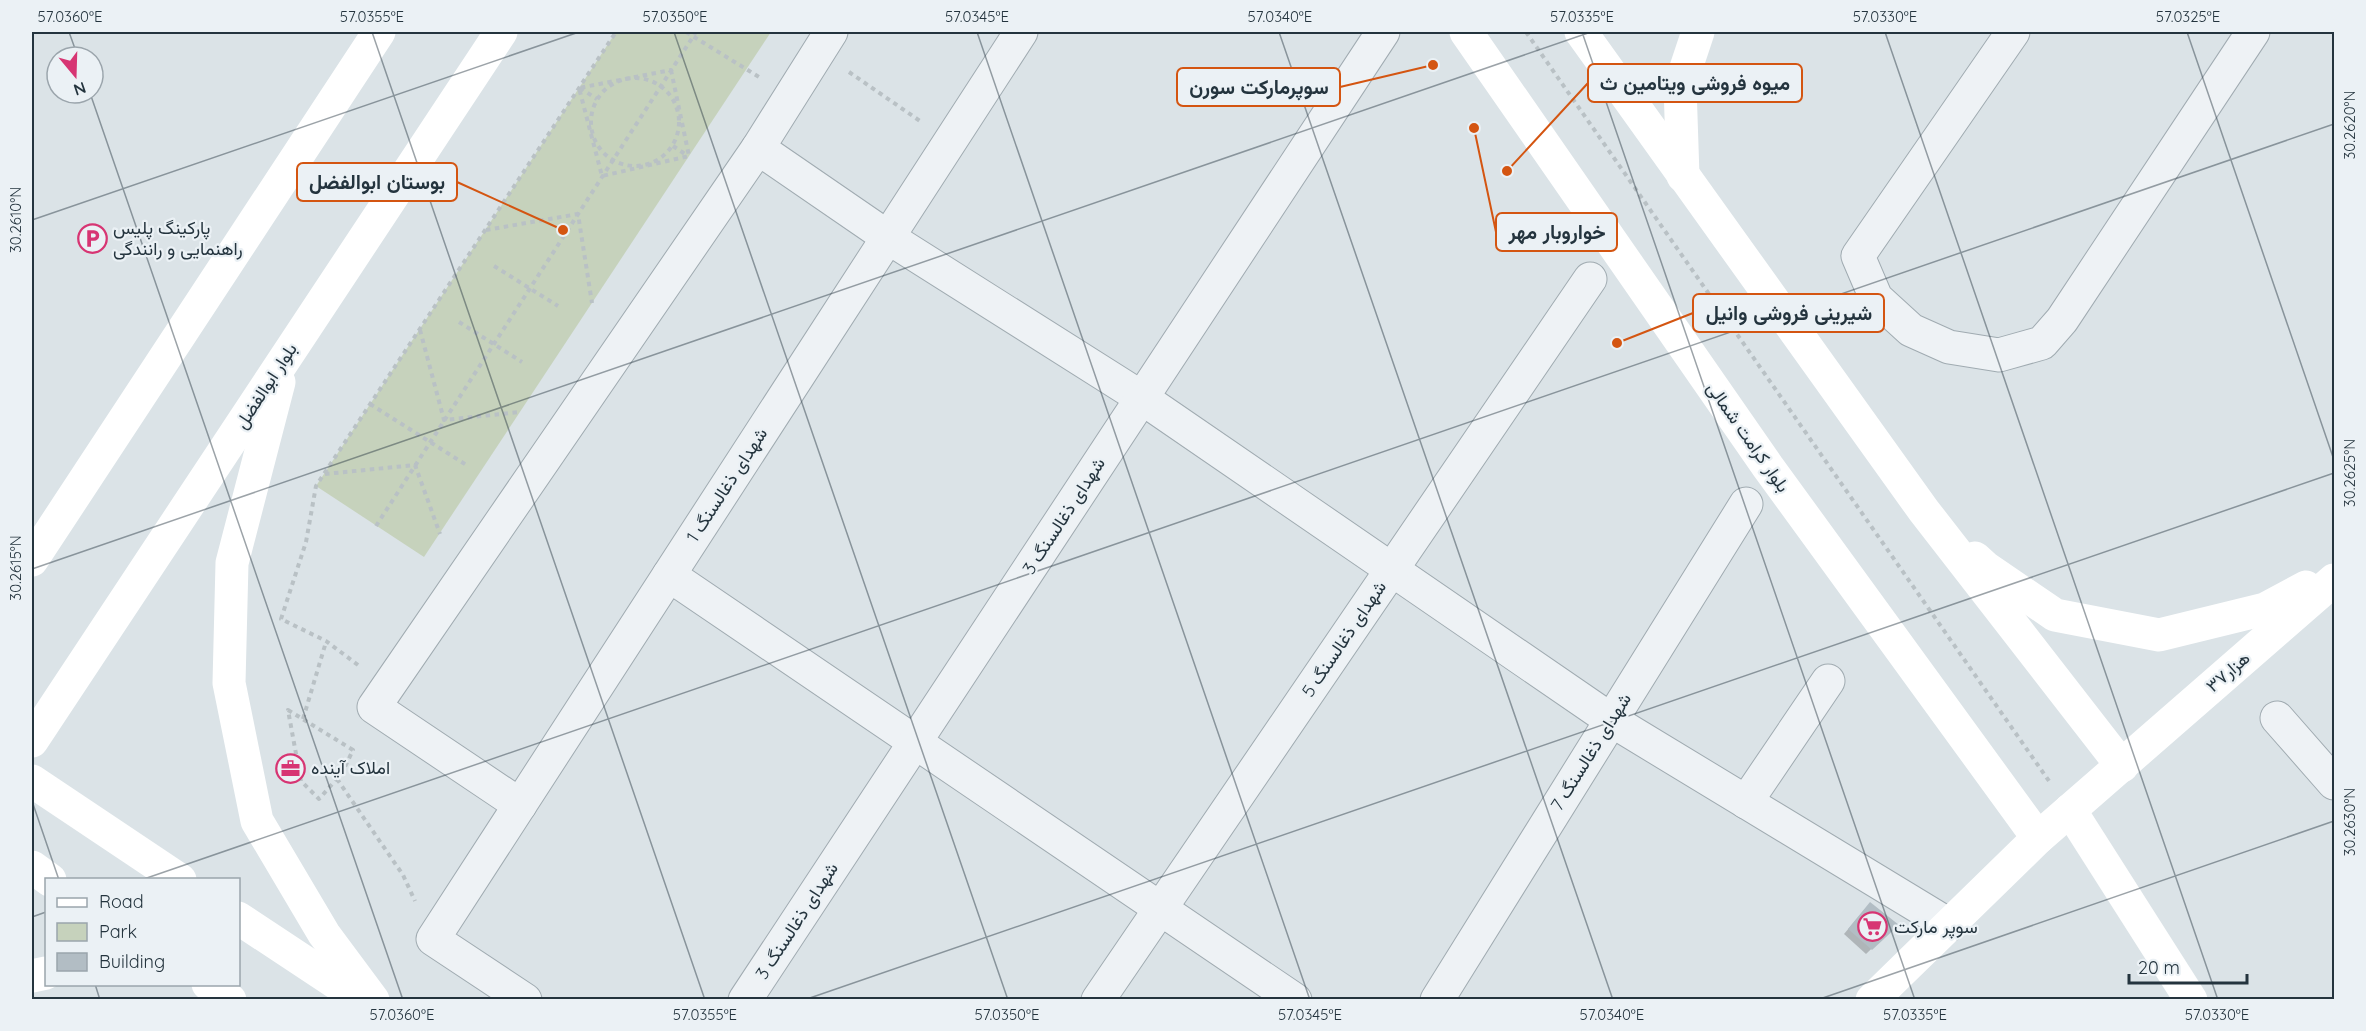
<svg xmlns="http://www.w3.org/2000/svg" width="2366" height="1031" viewBox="0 0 2366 1031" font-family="Quicksand,Vazirmatn,sans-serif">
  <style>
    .green { fill: #c6d2bc }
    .shadow { fill: #0003 }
    .building { fill: #b2bdc4 }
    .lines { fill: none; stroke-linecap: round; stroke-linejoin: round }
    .street-casing { stroke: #a0abb1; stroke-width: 35 }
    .path { stroke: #b9c1c5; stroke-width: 4; stroke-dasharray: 4.5 4.5; stroke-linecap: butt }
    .street { stroke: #eef2f5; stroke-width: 33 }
    .secondary { stroke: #fff; stroke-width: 33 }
    .ticks { fill: none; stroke: #24343e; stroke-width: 1.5; stroke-opacity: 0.45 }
    .labels { text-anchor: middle; stroke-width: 4.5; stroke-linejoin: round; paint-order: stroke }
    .poi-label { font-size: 18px; fill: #24343e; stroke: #ebf1f5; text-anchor: start }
    .street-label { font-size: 18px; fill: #24343e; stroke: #ebf1f5 }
    .leader { fill: none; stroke: #d45511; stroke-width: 2 }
    .callout-dot { fill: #d45511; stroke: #ebf1f5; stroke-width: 2 }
    .callout { fill: #ebf1f5; stroke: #d45511; stroke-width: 2 }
    .callout-label { font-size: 20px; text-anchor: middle; font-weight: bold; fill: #24343e }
    .neatline { fill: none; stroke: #24343e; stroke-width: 2 }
    .ticks-label { font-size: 15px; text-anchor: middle; fill: #24343e }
  </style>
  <rect width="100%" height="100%" fill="#dbe3e7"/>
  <path class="green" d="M616,32H771L424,557L316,486Z"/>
  <path class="shadow" d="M1865,909L1896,925L1866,954L1844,934Z"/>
  <path class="building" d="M1870,902L1899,925L1872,950L1848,929Z"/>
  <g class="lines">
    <defs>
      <g id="street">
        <path d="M2013,32L1858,256L1876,298L1911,330L1949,347L1999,355L2042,343L2062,320L2253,32"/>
        <path d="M758,148L889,238L1142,398L1611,720L1949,925"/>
        <path d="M669,575L1295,1000"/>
        <path d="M2277,718L2334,783"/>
        <path d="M1746,802L1828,681"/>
        <path d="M520,805L374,707L758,148L831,32"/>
        <path d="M525,1000L433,939L1021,32"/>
        <path d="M745,1000L1383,32"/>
        <path d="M1098,1000L1590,279"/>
        <path d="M1437,1000L1746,504"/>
      </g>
    </defs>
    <use href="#street" class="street-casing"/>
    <g class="path">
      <path d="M686,32L759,77"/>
      <path d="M1526,32L2049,781"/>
      <path d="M671,70L689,156L602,176L579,88Z"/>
      <path d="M849,72L920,121"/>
      <circle cx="635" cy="122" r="44"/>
      <path d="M580,88L597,99"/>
      <path d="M673,146L688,156"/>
      <path d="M486,230L578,214L592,303"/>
      <path d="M494,266L558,306"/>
      <path d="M459,322L522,362"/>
      <path d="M420,330L444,420L520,412"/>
      <path d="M370,404L468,466"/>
      <path d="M325,474L415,465L440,534"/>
      <path d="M376,526L696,32"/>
      <path d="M358,665L326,641L281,619L306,542L316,486L616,32"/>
      <path d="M288,710L353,750L342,773L319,799L301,781Z"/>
      <path d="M303,719L326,642"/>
      <path d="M337,779L403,875L415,901"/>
    </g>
    <use href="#street" class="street"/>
    <g class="secondary">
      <path d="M1466,32L1768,467L2038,838"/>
      <path d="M1581,32L1924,511L2122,766"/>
      <path d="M1683,176L1680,86L1698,32"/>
      <path d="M279,382L232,563L229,683L257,821L324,934L373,1000"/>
      <path d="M1975,558L1986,568L2055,615L2159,635L2265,609L2306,587"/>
      <path d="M32,560L379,32"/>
      <path d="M32,741L501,32"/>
      <path d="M32,781L180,880"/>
      <path d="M2070,810L2191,1000"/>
      <path d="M32,867L50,880"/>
      <path d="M238,918L362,1000"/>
      <path d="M32,976L46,973"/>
      <path d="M208,984L230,1000"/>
      <path d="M1872,1000L2038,838L2334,580"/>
    </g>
  </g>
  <path class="ticks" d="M69,32L78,57M372,32L705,1000M674,32L1008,1000M977,32L1310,1000M1279,32L1613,1000M1582,32L1915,1000M1885,32L2218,1000M2187,32L2334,460M90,93L403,1000M32,220L579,32M32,569L1591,32M32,801L59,880M141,880L2334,124M32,917L46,912M95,984L100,1000M804,1000L2334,473M1817,1000L2334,821"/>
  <defs>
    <symbol id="parking-ring" viewBox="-11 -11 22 22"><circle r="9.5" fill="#ebf1f5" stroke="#d73573" stroke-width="1.5"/><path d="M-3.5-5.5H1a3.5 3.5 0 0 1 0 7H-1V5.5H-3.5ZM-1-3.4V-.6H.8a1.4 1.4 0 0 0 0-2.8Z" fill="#d73573"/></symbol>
    <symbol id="office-ring" viewBox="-11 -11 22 22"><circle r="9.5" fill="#ebf1f5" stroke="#d73573" stroke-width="1.5"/><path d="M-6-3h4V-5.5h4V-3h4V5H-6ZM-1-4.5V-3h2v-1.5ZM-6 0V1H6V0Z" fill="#d73573"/></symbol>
    <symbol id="supermarket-ring" viewBox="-11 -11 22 22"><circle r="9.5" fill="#ebf1f5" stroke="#d73573" stroke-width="1.5"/><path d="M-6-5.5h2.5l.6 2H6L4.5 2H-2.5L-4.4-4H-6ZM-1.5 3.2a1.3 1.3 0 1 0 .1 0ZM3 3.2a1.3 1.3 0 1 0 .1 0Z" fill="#d73573"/></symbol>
  </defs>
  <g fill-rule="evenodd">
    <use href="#parking-ring" x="76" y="222" width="33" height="33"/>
    <use href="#office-ring" x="274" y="752" width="33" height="33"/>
    <use href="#supermarket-ring" x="1856" y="910" width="33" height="33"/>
  </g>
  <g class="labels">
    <g class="poi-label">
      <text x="113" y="234">پارکینگ پلیس<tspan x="113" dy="21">راهنمایی و رانندگی</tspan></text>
      <text x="311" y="774">املاک آینده</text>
      <text x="1894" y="933">سوپر مارکت</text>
    </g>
    <g class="street-label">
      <text transform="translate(266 386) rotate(-57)" y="6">بلوار ابوالفضل</text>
      <text transform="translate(1748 437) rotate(55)" y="6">بلوار کرامت شمالی</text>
      <text transform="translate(727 485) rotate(-57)" y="6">شهدای ذغالسنگ 1</text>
      <text transform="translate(1064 516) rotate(-57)" y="6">شهدای ذغالسنگ 3</text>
      <text transform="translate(1344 639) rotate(-56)" y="6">شهدای ذغالسنگ 5</text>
      <text transform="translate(2228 672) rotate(-41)" y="6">هزار۳۷</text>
      <text transform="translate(1591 752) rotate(-58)" y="6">شهدای ذغالسنگ 7</text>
      <text transform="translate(797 921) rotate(-57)" y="6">شهدای ذغالسنگ 3</text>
    </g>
  </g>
  <path class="leader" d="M1507 171L1588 83M1433 65L1340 87M563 230L457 182M1474 128L1496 232M1617 343L1693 313"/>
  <g class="callout-dot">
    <circle cx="1507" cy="171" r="6"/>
    <circle cx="1433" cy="65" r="6"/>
    <circle cx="563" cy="230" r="6"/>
    <circle cx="1474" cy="128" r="6"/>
    <circle cx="1617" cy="343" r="6"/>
  </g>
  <g class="callout">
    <rect x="1588" y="64" width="214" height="38" rx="6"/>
    <rect x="1177" y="68" width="163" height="38" rx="6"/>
    <rect x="297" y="163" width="160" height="38" rx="6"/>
    <rect x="1496" y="213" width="121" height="38" rx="6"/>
    <rect x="1693" y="294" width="191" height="38" rx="6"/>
  </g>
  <g class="callout-label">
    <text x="1695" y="90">میوه فروشی ویتامین ث</text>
    <text x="1259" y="94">سوپرمارکت سورن</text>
    <text x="377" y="189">بوستان ابوالفضل</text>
    <text x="1557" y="239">خواروبار مهر</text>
    <text x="1789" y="320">شیرینی فروشی وانیل</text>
  </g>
  <rect width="2366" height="1031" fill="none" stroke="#ebf1f5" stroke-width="66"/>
  <rect x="45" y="878" width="195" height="108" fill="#ebf1f5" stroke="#9ba5ac" stroke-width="1.5"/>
  <rect x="57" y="898" width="30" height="9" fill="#ffffff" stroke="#9ba5ac" stroke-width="1.5"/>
  <text x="99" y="908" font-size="18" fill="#24343e">Road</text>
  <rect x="57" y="923" width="30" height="18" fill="#c6d2bc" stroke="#9ba5ac" stroke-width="1.5"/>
  <text x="99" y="938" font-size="18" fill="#24343e">Park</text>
  <rect x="57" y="953" width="30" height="18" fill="#b2bdc4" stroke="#9ba5ac" stroke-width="1.5"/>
  <text x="99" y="968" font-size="18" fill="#24343e">Building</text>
  <g transform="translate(75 75) rotate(161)"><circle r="28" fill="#ebf1f5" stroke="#9ba5ac" stroke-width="1.5"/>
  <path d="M0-4.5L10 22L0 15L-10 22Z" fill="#d73573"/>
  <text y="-9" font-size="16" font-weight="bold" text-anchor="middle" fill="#24343e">N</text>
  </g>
  <path d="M2129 974v9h118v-9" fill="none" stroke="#24343e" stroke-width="3"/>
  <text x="2138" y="974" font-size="18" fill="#24343e" stroke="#ebf1f5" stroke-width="4.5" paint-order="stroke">20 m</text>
  <rect x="33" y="33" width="2300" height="965" class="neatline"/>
  <g class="ticks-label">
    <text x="70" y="22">57.0360°E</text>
    <text x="372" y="22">57.0355°E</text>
    <text x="675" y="22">57.0350°E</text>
    <text x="977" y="22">57.0345°E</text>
    <text x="1280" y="22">57.0340°E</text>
    <text x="1582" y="22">57.0335°E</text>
    <text x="1885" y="22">57.0330°E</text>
    <text x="2188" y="22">57.0325°E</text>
    <text transform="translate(2350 125) rotate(-90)" y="5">30.2620°N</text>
    <text transform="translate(16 220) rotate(-90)" y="5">30.2610°N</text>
    <text transform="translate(2350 473) rotate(-90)" y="5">30.2625°N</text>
    <text transform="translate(16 568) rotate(-90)" y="5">30.2615°N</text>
    <text transform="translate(2350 822) rotate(-90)" y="5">30.2630°N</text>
    <text x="402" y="1020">57.0360°E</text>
    <text x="705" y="1020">57.0355°E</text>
    <text x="1007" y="1020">57.0350°E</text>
    <text x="1310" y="1020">57.0345°E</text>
    <text x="1612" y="1020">57.0340°E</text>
    <text x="1915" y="1020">57.0335°E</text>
    <text x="2217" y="1020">57.0330°E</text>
  </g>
</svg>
